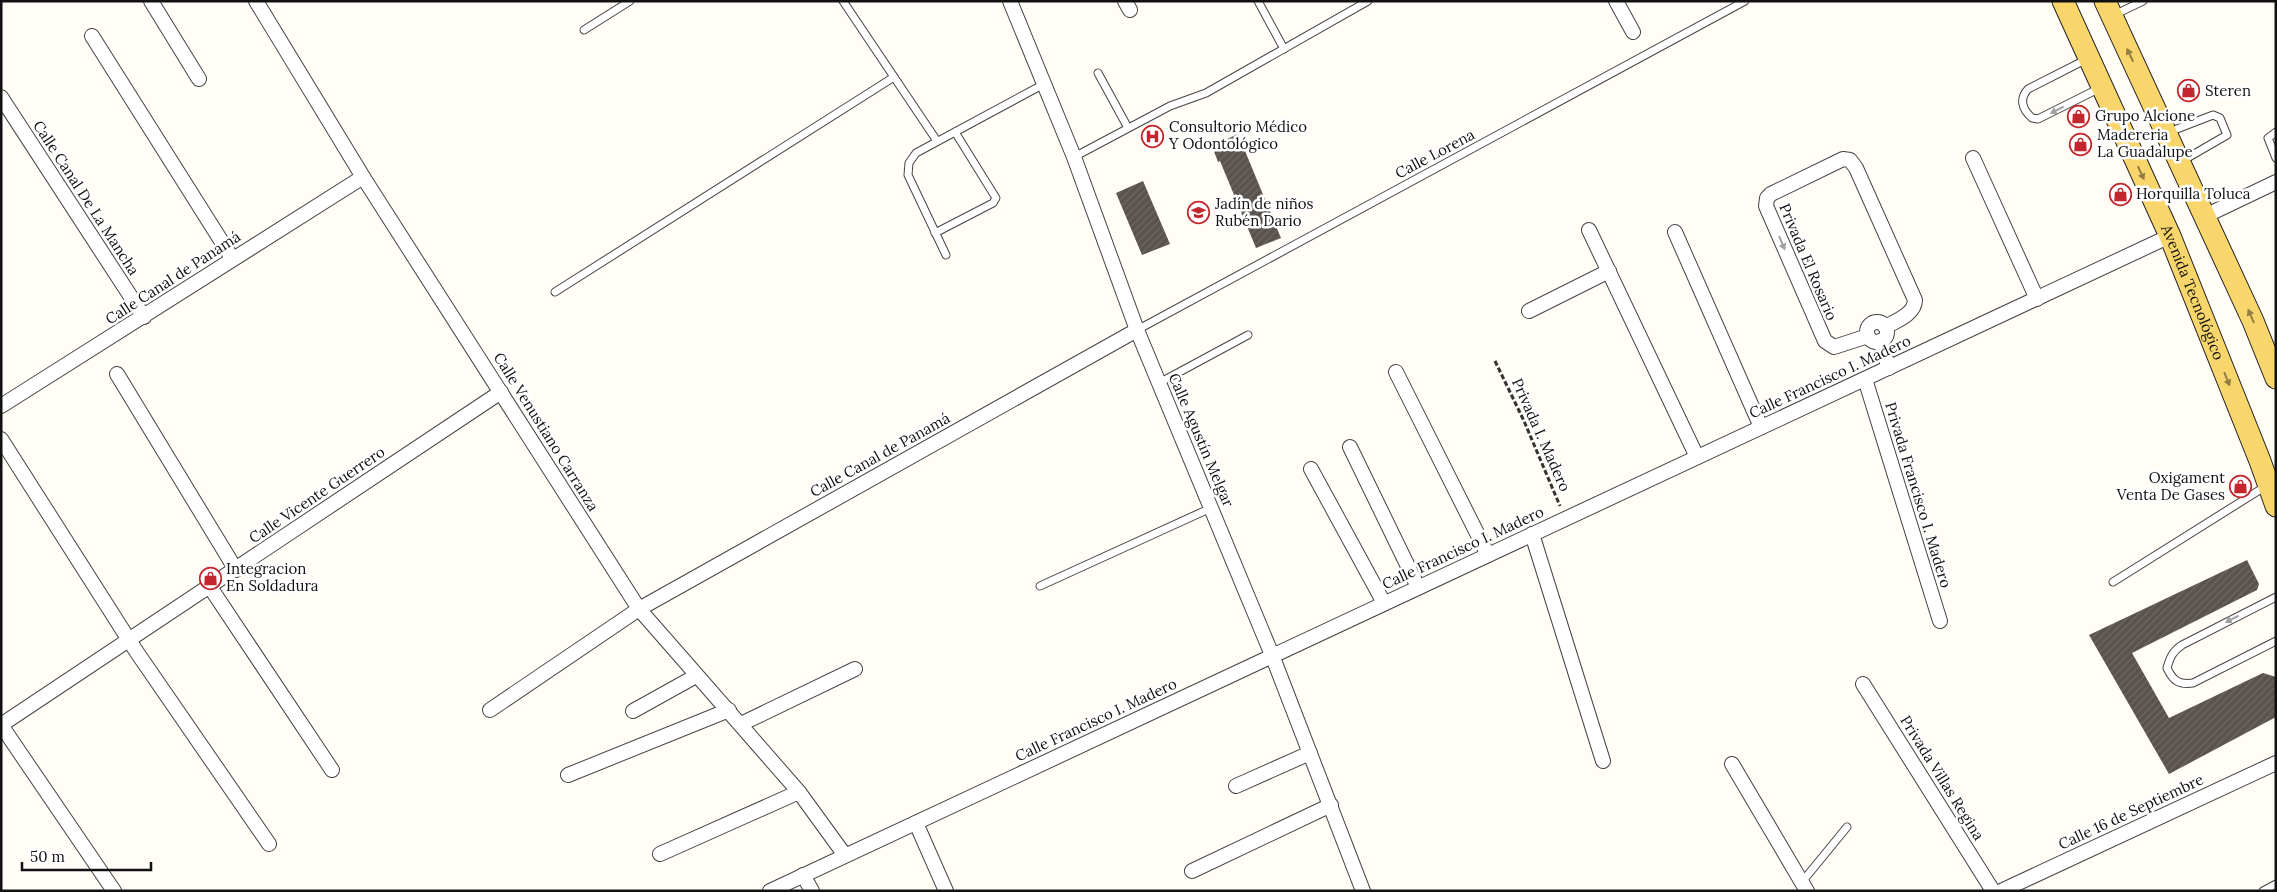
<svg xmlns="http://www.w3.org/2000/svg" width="2277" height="892" viewBox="0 0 2277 892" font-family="Lora,serif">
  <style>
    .building { fill: url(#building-hatch) }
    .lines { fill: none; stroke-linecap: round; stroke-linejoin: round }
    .lane-casing { stroke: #444; stroke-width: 9 }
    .street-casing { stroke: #444; stroke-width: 16 }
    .primary-casing { stroke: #222; stroke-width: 23 }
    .path { stroke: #333; stroke-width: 3; stroke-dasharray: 5 2.5; stroke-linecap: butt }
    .lane { stroke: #fff; stroke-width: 7 }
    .street { stroke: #fff; stroke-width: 14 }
    .primary { stroke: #f9d66b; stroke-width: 21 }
    .oneway { fill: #917d42 }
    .oneway2 { fill: #a0a0a0 }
    .labels { text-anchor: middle; stroke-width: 5; stroke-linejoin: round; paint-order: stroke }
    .poi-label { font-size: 15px; fill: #111; stroke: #fff; text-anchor: start }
    .street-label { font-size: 15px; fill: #111; stroke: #fff }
  </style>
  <defs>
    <pattern id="building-hatch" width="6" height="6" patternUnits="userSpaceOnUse" patternTransform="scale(1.25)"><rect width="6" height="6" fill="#5a524d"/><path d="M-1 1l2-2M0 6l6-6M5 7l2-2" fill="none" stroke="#6d6662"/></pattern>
  </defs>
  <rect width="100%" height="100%" fill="#fffdf5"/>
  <g class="building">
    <path d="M1238,134L1281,238L1256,248L1220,161L1218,162L1212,146Z"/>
    <path d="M1143,181L1170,244L1142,255L1116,193Z"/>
    <path d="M2247,560L2259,584L2257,590L2132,653L2169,718L2263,673L2276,677V717L2169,774L2089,635Z"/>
  </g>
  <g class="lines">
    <defs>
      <g id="lane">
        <path d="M843,1L937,141"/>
        <path d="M1258,1L1284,49"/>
        <path d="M2114,15L2143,1"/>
        <path d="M584,30L630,1"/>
        <path d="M2087,59L2028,89C2019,99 2022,109 2032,118L2038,119L2100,88"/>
        <path d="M1098,73L1127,126"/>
        <path d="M2169,132L2213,115L2220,118L2227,135L2182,161"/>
        <path d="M2276,132L2268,138L2276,158"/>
        <path d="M1074,157L1170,106L1206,93L1368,1"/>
        <path d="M935,233L993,203L996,198L955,132"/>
        <path d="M946,255L908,175L909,163L916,153L1044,84"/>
        <path d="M555,292L894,77"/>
        <path d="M1137,330L1745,1"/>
        <path d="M1159,383L1248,335"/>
        <path d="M2113,582L2266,486"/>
        <path d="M1040,586L1211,508"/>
        <path d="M2276,597L2182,645C2173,651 2170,657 2167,668C2173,681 2179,685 2193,683L2276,641"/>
        <path d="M1802,882L1847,827"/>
        <path d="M2263,891L2276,884"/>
      </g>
      <g id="street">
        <path d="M151,1L199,79"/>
        <path d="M256,1L363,177L639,609L799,792L844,854"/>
        <path d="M1010,1L1074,157L1137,330L1272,655L1363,891"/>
        <path d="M1125,1L1130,10"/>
        <path d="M1616,1L1633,32"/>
        <path d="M92,36L232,258"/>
        <path d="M1,97L144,317"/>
        <path d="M1973,158L2037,299"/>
        <path d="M2205,216L2276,182"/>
        <path d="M1589,230L1697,457"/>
        <path d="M1675,232L1761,427"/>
        <path d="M1529,311L1609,271"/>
        <circle cx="1877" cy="332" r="10"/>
        <path d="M1868,336L1834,347L1825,341L1766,206L1767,198L1771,194L1843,159L1850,160L1856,168L1915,300C1915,314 1896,321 1885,327"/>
        <path d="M1880,341L1889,368"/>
        <path d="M1396,372L1488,555"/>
        <path d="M117,374L236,570"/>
        <path d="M1865,379L1940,621"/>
        <path d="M1,406L363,177"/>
        <path d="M1,439L136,651L269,844"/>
        <path d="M1350,447L1418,587"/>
        <path d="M1311,469L1384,603"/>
        <path d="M1532,534L1603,761"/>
        <path d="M210,587L332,770"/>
        <path d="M1863,684L1993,891"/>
        <path d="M490,710L639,609L1137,330"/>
        <path d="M633,711L696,676"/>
        <path d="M741,724L855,669"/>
        <path d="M1,725L501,392"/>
        <path d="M1,725L114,891"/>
        <path d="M1732,764L1807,891"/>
        <path d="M568,775L729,710"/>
        <path d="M1236,786L1310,753"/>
        <path d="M916,823L946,891"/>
        <path d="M660,854L799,792"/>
        <path d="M1192,871L1331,805"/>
        <path d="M803,875L812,891"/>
        <path d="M770,891L2170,236"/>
        <path d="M2001,891L2276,763"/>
      </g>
      <g id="primary">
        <path id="s1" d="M2063,1L2170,236L2260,461L2276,506"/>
        <path d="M2105,1L2253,321L2276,378"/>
      </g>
    </defs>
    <use href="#lane" class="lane-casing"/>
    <use href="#street" class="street-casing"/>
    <use href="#primary" class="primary-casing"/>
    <path class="path" d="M1495,361L1524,421L1560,506"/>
    <use href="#lane" class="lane"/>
    <use href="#street" class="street"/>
    <use href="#primary" class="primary"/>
  </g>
  <defs><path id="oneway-solid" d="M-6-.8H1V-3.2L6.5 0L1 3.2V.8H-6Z" transform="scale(1.25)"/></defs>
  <g class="oneway">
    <use href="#oneway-solid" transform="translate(2130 55) rotate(-115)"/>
    <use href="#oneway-solid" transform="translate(2141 173) rotate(65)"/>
    <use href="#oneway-solid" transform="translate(2251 316) rotate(-114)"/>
    <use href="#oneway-solid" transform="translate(2227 379) rotate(68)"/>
  </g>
  <g class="oneway2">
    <use href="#oneway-solid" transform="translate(2057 110) rotate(153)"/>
    <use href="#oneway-solid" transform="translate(1782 243) rotate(67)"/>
    <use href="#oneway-solid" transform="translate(2232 619) rotate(153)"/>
  </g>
  <defs>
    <symbol id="shop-ring" viewBox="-11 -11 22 22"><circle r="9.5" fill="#fff" stroke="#c4262e" stroke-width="1.5"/><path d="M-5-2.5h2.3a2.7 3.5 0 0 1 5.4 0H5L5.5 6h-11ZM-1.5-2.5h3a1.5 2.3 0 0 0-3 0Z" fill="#c4262e"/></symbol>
    <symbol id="hospital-ring" viewBox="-11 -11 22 22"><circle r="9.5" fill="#fff" stroke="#c4262e" stroke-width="1.5"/><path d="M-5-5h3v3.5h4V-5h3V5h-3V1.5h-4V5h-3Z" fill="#c4262e"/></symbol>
    <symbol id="school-ring" viewBox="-11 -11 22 22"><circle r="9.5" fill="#fff" stroke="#c4262e" stroke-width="1.5"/><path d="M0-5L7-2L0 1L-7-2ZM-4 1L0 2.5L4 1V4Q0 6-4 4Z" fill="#c4262e"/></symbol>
  </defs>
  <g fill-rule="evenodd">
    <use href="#shop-ring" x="2176" y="78" width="25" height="25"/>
    <use href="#shop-ring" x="2066" y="104" width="25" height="25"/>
    <use href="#hospital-ring" x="1140" y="124" width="25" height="25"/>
    <use href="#shop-ring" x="2068" y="132" width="25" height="25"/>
    <use href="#shop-ring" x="2108" y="182" width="25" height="25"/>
    <use href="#school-ring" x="1186" y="200" width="25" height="25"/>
    <use href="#shop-ring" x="2228" y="474" width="25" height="25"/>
    <use href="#shop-ring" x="198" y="566" width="25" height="25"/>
  </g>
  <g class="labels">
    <g class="poi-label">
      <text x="2205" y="96">Steren</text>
      <text x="2095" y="121">Grupo Alcione</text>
      <text x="1169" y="132">Consultorio Médico<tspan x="1169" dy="17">Y Odontológico</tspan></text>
      <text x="2097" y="140">Madereria<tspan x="2097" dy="17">La Guadalupe</tspan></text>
      <text x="2136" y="199">Horquilla Toluca</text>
      <text x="1215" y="209">Jadín de niños<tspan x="1215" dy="17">Rubén Dario</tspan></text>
      <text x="2225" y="483" text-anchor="end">Oxigament<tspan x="2225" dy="17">Venta De Gases</tspan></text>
      <text x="226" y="574">Integracion<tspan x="226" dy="17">En Soldadura</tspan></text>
    </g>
    <g class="street-label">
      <text transform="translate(1435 154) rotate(-28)" y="5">Calle Lorena</text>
      <text transform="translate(86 198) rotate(57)" y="5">Calle Canal De La Mancha</text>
      <text transform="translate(1808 262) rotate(67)" y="5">Privada El Rosario</text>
      <text transform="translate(173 278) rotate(-33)" y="5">Calle Canal de Panamá</text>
      <text dy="5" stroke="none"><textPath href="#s1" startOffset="319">Avenida Tecnológico</textPath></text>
      <text transform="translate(1830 377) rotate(-25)" y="5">Calle Francisco I. Madero</text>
      <text transform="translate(546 432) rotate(58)" y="5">Calle Venustiano Carranza</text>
      <text transform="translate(1541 435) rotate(66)" y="5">Privada I. Madero</text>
      <text transform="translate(1201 440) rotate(67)" y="5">Calle Agustín Melgar</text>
      <text transform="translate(880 455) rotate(-29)" y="5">Calle Canal de Panamá</text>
      <text transform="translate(317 495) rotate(-34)" y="5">Calle Vicente Guerrero</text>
      <text transform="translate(1918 495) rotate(73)" y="5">Privada Francisco I. Madero</text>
      <text transform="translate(1463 548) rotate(-25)" y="5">Calle Francisco I. Madero</text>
      <text transform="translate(1096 720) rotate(-25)" y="5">Calle Francisco I. Madero</text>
      <text transform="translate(1942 778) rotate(58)" y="5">Privada Villas Regina</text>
      <text transform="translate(2131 812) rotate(-25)" y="5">Calle 16 de Septiembre</text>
    </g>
  </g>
  <rect width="2277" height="892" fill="none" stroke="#111111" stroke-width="5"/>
  <path d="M22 862v8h129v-8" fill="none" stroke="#111111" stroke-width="2.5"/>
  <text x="30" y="862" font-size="15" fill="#111111" stroke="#ffffff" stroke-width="4" paint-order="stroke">50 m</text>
</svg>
